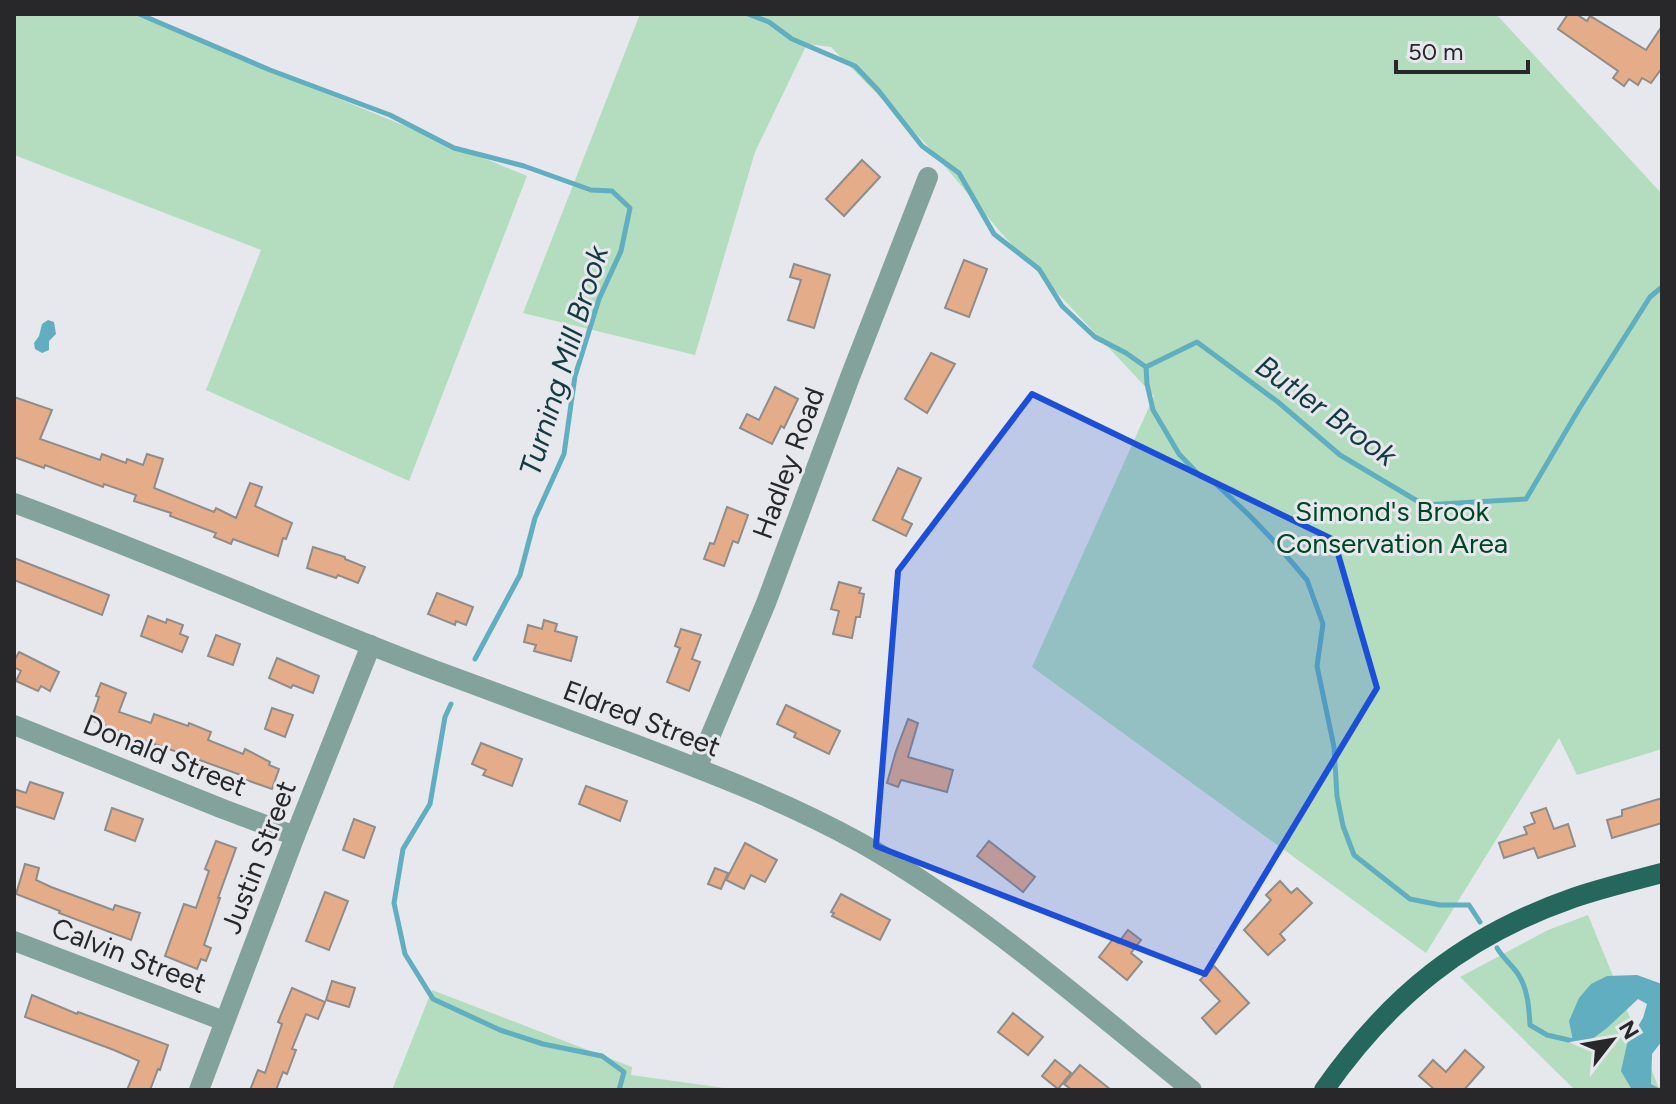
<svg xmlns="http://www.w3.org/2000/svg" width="1676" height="1104" viewBox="0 0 1676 1104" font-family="Figtree,sans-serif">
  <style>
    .green { fill: #b3ddbe }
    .water { fill: #60aec0 }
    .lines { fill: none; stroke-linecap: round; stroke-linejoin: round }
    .stream { stroke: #60aec0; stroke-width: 5 }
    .building { fill: #e5ac8a; stroke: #908c89; stroke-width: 2 }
    .minor { stroke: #82a29b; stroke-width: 20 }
    .major { stroke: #25675c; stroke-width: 20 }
    .marked { fill: #1d4ed8; fill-opacity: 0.2; stroke: #1d4ed8; stroke-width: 6; stroke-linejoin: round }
    .labels { text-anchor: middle; stroke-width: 6; stroke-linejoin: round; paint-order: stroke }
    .street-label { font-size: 28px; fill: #28282a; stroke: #e6e8ed }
    .park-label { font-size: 28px; fill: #004622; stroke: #e6e8ed }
    .water-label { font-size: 30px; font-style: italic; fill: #143a42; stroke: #e6e8ed }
  </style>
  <rect width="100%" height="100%" fill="#e6e8ed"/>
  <g class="green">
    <path d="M14,14H132L527,176L409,481L206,390L261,250L14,155Z"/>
    <path d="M640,14H1496L1662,194V749L1577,775L1559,738L1426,953L1032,667L1154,396L1003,235L925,143L831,47L807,44L755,152L695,355L523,313Z"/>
    <path d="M1588,915L1659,1088L1662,1086V1090H1575L1460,977L1548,930Z"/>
    <path d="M432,990L632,1067L631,1075L739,1090H392Z"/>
  </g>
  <g class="water">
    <path d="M48,320L54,322L56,334L49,341V350L42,353L35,349L34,343L39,336L42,324Z"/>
    <path d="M1637,975L1662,984V1041L1652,1054L1651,1084L1662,1090H1632L1621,1071L1627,1044L1643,1018L1647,1004L1638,999L1607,1028L1587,1043L1573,1041L1569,1021L1579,998L1591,984L1607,976Z"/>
  </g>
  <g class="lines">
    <g class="stream">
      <path d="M139,14L270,70L390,115L454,148L524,166L591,190L612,191L630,208L621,251L599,299L575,376L564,454L535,518L520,575L475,659"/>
      <path d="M748,14L769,22L792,39L855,66L878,90L922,146L959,173L994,234L1039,269L1062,306L1095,337L1126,353L1146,367L1147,384L1153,410L1179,454L1200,476L1216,484L1250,516L1271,538L1307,580L1323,624L1317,666L1334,747L1337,796L1343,826L1354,855L1410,899L1440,905H1469L1480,922"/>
      <path d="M1146,367L1197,342L1278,402L1340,455L1424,505L1526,499L1579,409L1650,297L1662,287"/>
      <path d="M451,704L445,717L430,804L403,849L394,903L405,954L433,999L500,1030L543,1044L602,1056L624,1072L619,1090"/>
      <path d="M1497,948C1503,958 1512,965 1518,974C1528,989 1529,1008 1530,1025L1547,1035L1573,1041L1577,1036"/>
    </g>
  </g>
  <g class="building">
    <path d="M1568,14H1576L1587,21L1590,16L1646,50L1662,26V68L1651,83L1642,78L1638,85L1629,79L1624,86L1613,78L1618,71L1558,29Z"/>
    <path d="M862,160L880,177L844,216L826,199Z"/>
    <path d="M964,260L987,269L969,317L945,308Z"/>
    <path d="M794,264L830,275L814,328L788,320L801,280L790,277Z"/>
    <path d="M931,353L955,364L927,413L905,399Z"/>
    <path d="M775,387L798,399L784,428L781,426L772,444L740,428L747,414L759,420Z"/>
    <path d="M14,397L52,410L40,439L100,460L102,454L126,463L127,459L143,465L147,454L163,459L154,488L214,512L216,508L236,518L250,483L262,487L255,506L292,523L286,539L283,538L278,556L233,539L231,544L214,537L216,533L170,516L171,513L134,501L136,495L104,484L103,487L45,465L44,468L14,457Z"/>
    <path d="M898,468L921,478L902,519L912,524L906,536L873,520Z"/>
    <path d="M727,507L748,515L738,543L733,541L724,566L704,559L710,543L714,544Z"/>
    <path d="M313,547L345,557V559L365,567L358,583L338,575L336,578L307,568Z"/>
    <path d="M14,558L109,595L102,615L14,580Z"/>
    <path d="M839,582L861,588L859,593L864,594L860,617H856L852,638L833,634L839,611L831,609Z"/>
    <path d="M437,593L473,607L466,625L456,621L455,625L428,614Z"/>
    <path d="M148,616L166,623L167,619L183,625L180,634L188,637L182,652L141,636Z"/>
    <path d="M544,620L557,624L555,631L577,637L571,661L534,651L536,645L524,642L528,625L542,629Z"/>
    <path d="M681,629L701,635L692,659L700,662L689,691L667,682L680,648L675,646Z"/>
    <path d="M216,635L240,644L233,665L208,656Z"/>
    <path d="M19,652L59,672L50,691L41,686L38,691L16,681L21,671L14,667V661Z"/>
    <path d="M277,658L319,676L313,693L293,685L291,688L269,678Z"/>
    <path d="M101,683L126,693L119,712L151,723L154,714L188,726L189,723L211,732L208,740L243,754L245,749L270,762L269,765L279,769L272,789L241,778V775L155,744L154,748L124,738L126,734L91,720L99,697L96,696Z"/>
    <path d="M786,705L840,731L829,754L794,737L796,733L777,724Z"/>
    <path d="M272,708L293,715L285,737L265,729Z"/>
    <path d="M908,719L918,723L908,757L953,770L947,792L901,780L898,787L887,783L896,751Z"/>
    <path d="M481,743L522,759L512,786L483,775L486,770L472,764Z"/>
    <path d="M30,782L63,793L54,819L14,806V789L26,793Z"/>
    <path d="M586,786L627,801L620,821L579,804Z"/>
    <path d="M1662,798V823L1612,838L1607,820L1622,816V810Z"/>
    <path d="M112,808L143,819L135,841L105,830Z"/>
    <path d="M1546,808L1554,829L1568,824L1575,846L1538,858L1534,848L1504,858L1499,843L1527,834L1524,827L1535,823L1531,813Z"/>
    <path d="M354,819L375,827L364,858L343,850Z"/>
    <path d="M216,841L236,848L218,898H220L204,945L211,948L206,961L201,959L197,969L165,956L184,904L196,908L209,871L205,869Z"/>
    <path d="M989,841L1035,877L1023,892L977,856Z"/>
    <path d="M745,843L777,860L765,882L751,875L744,889L726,880Z"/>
    <path d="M25,864L39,868L36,880L51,887L113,910L115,905L140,913L131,940L59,913L60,911L16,894Z"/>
    <path d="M715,868L728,873L721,889L708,884Z"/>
    <path d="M1280,881L1291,893L1297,888L1312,903L1280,934L1285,940L1268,955L1244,930L1271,900L1266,895Z"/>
    <path d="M325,892L348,901L329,950L306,941Z"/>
    <path d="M841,894L890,920L880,940L832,916L834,913L831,912Z"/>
    <path d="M1128,930L1141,940L1131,953L1142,962L1127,980L1099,957L1113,939L1118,943Z"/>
    <path d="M1214,966L1249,1003L1216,1034L1202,1018L1220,1001L1200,980Z"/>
    <path d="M332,981L355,988L349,1007L326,1000Z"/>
    <path d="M292,988L325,1002L318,1019L306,1014L292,1049L296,1050L287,1074L283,1072L276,1090H250L258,1070L265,1073L282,1024L278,1022Z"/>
    <path d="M32,995L77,1014L78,1012L168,1045L160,1070L158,1069L150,1090H127L139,1061L114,1050L25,1017Z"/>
    <path d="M1013,1013L1043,1037L1028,1055L998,1032Z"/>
    <path d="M1465,1050L1484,1067L1464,1090H1435L1419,1076L1433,1060L1446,1072Z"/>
    <path d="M1055,1060L1071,1073L1058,1089L1042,1076Z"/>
    <path d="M1080,1065L1111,1090H1072L1064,1084Z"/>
  </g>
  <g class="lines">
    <g class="minor">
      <path d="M14,503C154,554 290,615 429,668C496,693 562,717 629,742C708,772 787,802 861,843C981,911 1085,1004 1192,1090"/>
      <path d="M14,725L223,809L295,836"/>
      <path d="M697,768L766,603L850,377L928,177"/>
      <path d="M14,941L224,1021"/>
      <path d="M199,1090L295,836L371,645"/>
    </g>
    <path class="major" d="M1324,1090C1390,996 1464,936 1573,898C1602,888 1632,881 1662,873"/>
  </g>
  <path class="marked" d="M1032,394L1334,540L1377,688L1205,974L876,846L898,571Z"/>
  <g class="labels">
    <g class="street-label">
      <text transform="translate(788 463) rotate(-70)" y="10">Hadley Road</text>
      <text transform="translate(642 718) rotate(21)" y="10">Eldred Street</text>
      <text transform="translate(165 755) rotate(22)" y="10">Donald Street</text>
      <text transform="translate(258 857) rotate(-69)" y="10">Justin Street</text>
      <text transform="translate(129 955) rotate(21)" y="10">Calvin Street</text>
    </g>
    <g class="park-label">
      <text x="1392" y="521">Simond's Brook<tspan x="1392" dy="32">Conservation Area</tspan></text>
    </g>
    <g class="water-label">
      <text transform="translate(564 361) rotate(-73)" y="10">Turning Mill Brook</text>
      <text transform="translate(1326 411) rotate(36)" y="10">Butler Brook</text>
    </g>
  </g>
  <rect width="1676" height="1104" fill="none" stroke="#28282a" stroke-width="32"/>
  <g transform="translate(1612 1040) rotate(59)" stroke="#e6e8ed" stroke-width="6" paint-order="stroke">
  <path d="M0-6L14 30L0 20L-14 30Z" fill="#28282a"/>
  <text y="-12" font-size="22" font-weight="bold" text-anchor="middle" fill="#28282a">N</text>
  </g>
  <path d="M1396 60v12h132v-12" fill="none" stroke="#28282a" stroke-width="4"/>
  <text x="1408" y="60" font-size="24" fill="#28282a" stroke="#e6e8ed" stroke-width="6" paint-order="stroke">50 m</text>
</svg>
